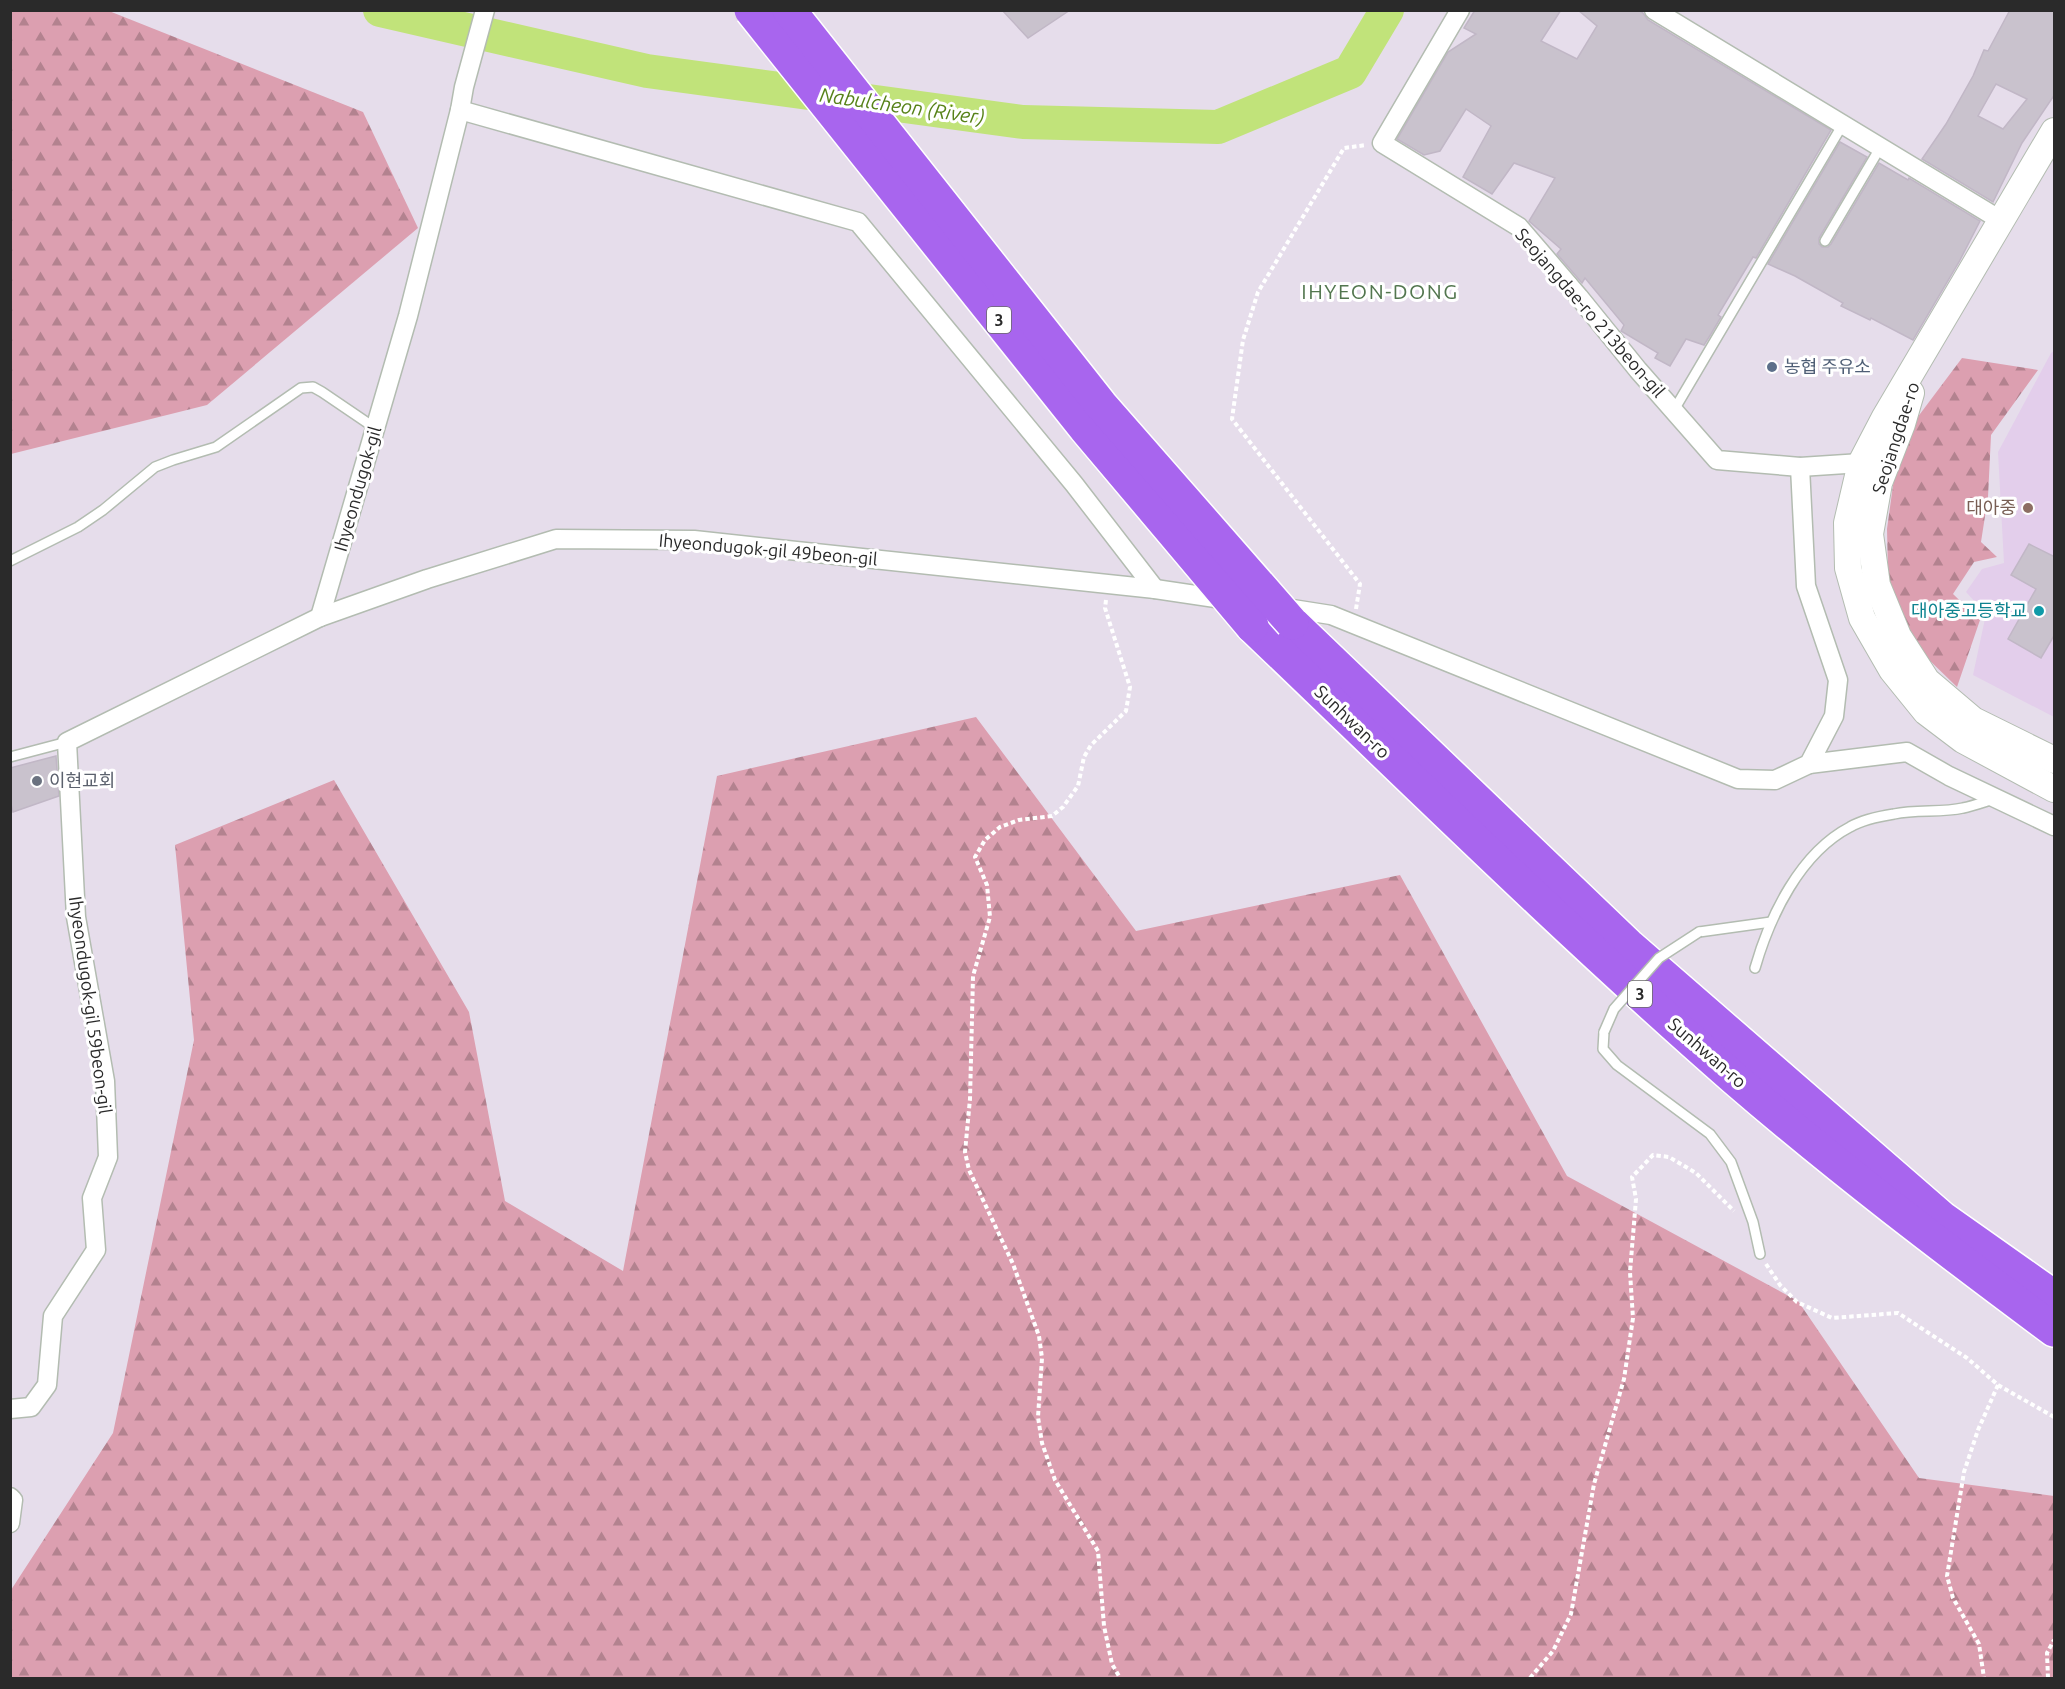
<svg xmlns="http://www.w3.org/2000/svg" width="2065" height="1689" viewBox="0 0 2065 1689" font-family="Ubuntu,'Noto Sans KR',sans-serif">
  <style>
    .education { fill: #e3ceeb }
    .forest { fill: url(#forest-firs) }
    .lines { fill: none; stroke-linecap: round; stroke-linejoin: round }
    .river { stroke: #c1e37a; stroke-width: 34 }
    .building { fill: #c9c2cd; stroke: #c1b7c6; stroke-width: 1.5; fill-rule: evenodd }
    .lane-casing { stroke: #b3bcb1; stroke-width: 12 }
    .street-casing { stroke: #b3bcb1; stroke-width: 21 }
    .secondary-casing { stroke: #b3bcb1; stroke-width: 28 }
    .highway-casing { stroke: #fff; stroke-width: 36 }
    .path { stroke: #fff; stroke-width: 4; stroke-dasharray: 4.5 3; stroke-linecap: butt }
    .lane { stroke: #fff; stroke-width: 9 }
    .street { stroke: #fff; stroke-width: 18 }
    .secondary { stroke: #fff; stroke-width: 26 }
    .highway { stroke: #a865ee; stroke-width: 33 }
    .lane-bridge-casing { stroke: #b3bcb1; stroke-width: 12; stroke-linecap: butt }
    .highway-bridge-casing { stroke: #fff; stroke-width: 36; stroke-linecap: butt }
    .lane-bridge { stroke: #fff; stroke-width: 9 }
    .highway-bridge { stroke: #a865ee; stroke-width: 33 }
    .service-dot { fill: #5c6f8a; stroke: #fff; stroke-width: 2 }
    .education-dot { fill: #8d6e63; stroke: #fff; stroke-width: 2 }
    .culture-dot { fill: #0f9aa8; stroke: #fff; stroke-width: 2 }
    .worship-dot { fill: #6b7280; stroke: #fff; stroke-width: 2 }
    .labels { text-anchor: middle; stroke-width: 6; stroke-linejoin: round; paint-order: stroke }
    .shield { fill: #fff; stroke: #6a6a6a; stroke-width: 1.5 }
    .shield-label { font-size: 16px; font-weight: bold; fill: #2a2a2a }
    .street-label { font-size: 18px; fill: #2a2a2a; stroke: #fff }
    .service-label { font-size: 18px; fill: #4e5e75; stroke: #fff; text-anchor: start }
    .education-label { font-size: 18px; fill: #785e54; stroke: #fff; text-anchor: end }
    .culture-label { font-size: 18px; fill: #0d838f; stroke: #fff; text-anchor: end }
    .worship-label { font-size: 18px; fill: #5b616d; stroke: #fff; text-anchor: start }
    .water-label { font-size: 20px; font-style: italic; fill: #578219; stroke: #fff }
    .quarter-label { font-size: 21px; letter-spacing: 1.5px; fill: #53764f; stroke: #fff }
  </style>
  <defs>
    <pattern id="forest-firs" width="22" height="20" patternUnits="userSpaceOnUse" patternTransform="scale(1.5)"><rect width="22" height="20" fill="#dc9fb0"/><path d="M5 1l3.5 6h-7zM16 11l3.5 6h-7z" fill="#b3828f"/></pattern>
  </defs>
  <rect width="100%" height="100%" fill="#e6ddeb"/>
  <path class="education" d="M2054,351V717L1973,675L1986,614L1966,592L1982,569L2004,563L1998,452L2051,353Z"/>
  <g class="forest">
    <path d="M10,11H109L363,112L418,228L207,405L11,454Z"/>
    <path d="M1962,358L2038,370L1991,435L1988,497L1981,542L1997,557L1974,562L1953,594L1980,620L1957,687L1924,655L1899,621L1888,573L1887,529L1899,442Z"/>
    <path d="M976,717L1136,931L1400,875L1567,1176L1798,1301L1919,1478L2054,1496V1678H11V1590L113,1433L194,1040L175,845L334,780L469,1012L505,1201L623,1271L717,776Z"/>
  </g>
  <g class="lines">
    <path class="river" d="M380,10L647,71L1023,122L1218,127L1350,72L1387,10"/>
  </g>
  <g class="building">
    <path d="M1002,10H1070L1028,38Z"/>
    <path d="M1475,10H1561L1541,41L1577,59L1597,26L1578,10H1638L1643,13L1648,20L1831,130L1756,258L1753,257L1718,315L1721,317L1711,334L1704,345L1686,339L1670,366L1655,358L1658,353L1621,331L1624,325L1585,278L1582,283L1557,254L1561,249L1529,221L1555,178L1514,163L1492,194L1463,177L1491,126L1466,109L1440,151L1424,155L1397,139L1448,52L1476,34L1464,28Z"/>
    <path d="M2010,10H2055V94L2022,143L1993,202L1922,159L1946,124L1973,76L1984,50L1988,51ZM1996,84L2027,99L2003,129L1978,116Z"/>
    <path d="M1840,142L1867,157L1819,238V244L1822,247H1828L1831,244L1879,163L1908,180L1909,178L1980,221L1959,262L1913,340L1871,318L1870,320L1841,306L1843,303L1795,276L1768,264Z"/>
    <path d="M2029,544L2055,557V634L2041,658L2008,639L2036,589L2011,575Z"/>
    <path d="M56,756L59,796L13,812L10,801V768Z"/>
  </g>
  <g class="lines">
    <defs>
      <g id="lane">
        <path d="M1825,241L1880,148"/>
        <path d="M1674,410L1843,124"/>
        <path d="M10,561L78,527L103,510L155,467L173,460L216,447L301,388L313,387L322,392L375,428"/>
        <path d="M10,757L67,742"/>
        <path d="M1699,932L1771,922"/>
        <path d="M1755,968C1770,916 1800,853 1850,827C1862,820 1881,816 1894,814C1917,809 1941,813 1963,808C1973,806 1984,802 1994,799"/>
        <path d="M1604,1032L1603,1049L1617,1065L1710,1134L1731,1162L1753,1222L1760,1254"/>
      </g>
      <g id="street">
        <path d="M1460,10L1382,143L1519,227L1579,297L1638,370L1717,460L1800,467L1861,463"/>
        <path d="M1654,10L2002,221"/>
        <path d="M460,110L858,222L1074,484L1155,589"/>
        <path d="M1280,607L1331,615L1738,779L1775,780L1809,764L1834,716L1838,680L1806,586L1800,467"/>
        <path d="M320,617L408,316L460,110L464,87L485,10"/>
        <path d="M1809,764L1907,752L1949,776L2054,826"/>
        <path d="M10,1409L31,1407L47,1385L53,1316L96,1250L92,1198L108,1157L105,1081L76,917L67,742L320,617L427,579L556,539L694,540L1155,589L1229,600"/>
        <path d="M10,1497L13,1500L10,1523"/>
      </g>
      <g id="secondary">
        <path d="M2054,131L1885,417L1861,463L1847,523L1848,568L1862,618L1892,670L1926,712L1963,740L2054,789"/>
        <path d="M1911,393L1902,424L1879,483L1870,534L1877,585L1898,636L1927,681L1973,720L2054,760"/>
      </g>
      <g id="highway">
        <path d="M1292,623L1628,945L1942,1218L2054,1297"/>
        <path d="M1252,626C1411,778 1568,933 1734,1078C1837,1167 1945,1249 2054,1330"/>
      </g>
    </defs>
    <use href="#lane" class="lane-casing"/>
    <use href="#street" class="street-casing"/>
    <use href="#secondary" class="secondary-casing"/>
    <use href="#highway" class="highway-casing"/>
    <g class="path">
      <path d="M1106,600L1105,608L1130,687L1126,711L1091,745L1084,757L1078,786L1063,807L1052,816L1019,820L1000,827L985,840L975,857L987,885L990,917L973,976L970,1099L965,1152L969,1170L1013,1264L1039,1336L1042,1358L1038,1417L1042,1443L1055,1480L1098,1551L1104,1626L1112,1664L1120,1678"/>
      <path d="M1356,609L1360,584L1232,419L1243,340L1258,292L1344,148L1366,145"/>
      <path d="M1766,1264L1780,1285L1797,1302L1832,1318L1898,1313L1967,1358L1998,1385L1978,1430L1964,1472L1947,1576L1953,1598L1979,1644L1984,1678"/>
      <path d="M1998,1385L2054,1417"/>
      <path d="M1530,1678L1553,1651L1571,1614L1594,1484L1624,1379L1633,1318L1630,1272L1636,1199L1632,1177L1653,1155L1669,1157L1696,1173L1734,1211"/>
      <path d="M2048,1678L2047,1653L2054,1640"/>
    </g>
    <use href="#lane" class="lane"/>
    <use href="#street" class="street"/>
    <use href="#secondary" class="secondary"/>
    <use href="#highway" class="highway"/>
    <defs>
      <path id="lane-bridge" d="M1604,1032L1614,1009L1659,958L1699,932"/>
      <g id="highway-bridge">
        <path d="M751,10L1085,428L1252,626"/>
        <path d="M789,10L1101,405L1292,623"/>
      </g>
    </defs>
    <use href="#lane-bridge" class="lane-bridge-casing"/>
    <use href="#highway-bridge" class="highway-bridge-casing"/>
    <use href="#lane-bridge" class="lane-bridge"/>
    <use href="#highway-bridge" class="highway-bridge"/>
  </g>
  <circle class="service-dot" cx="1772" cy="367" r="6"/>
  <circle class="education-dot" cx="2028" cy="508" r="6"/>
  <circle class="culture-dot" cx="2039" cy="611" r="6"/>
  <circle class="worship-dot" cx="37" cy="781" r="6"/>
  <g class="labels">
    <g class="shield">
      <rect x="987" y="307" width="24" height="26" rx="4.5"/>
      <rect x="1628" y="981" width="24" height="26" rx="4.5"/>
    </g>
    <g class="shield-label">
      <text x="999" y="326">3</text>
      <text x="1640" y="1000">3</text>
    </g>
    <g class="street-label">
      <text transform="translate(1590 313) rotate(49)" y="6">Seojangdae-ro 213beon-gil</text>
      <text transform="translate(1896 438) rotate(-72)" y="6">Seojangdae-ro</text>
      <text transform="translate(358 489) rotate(-74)" y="6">Ihyeondugok-gil</text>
      <text transform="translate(768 550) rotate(5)" y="6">Ihyeondugok-gil 49beon-gil</text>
      <text transform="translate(1352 722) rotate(44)" y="6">Sunhwan-ro</text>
      <text transform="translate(90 1005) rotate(82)" y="6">Ihyeondugok-gil 59beon-gil</text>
      <text transform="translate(1707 1053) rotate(41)" y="6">Sunhwan-ro</text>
    </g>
    <g class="service-label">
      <text x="1784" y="373">농협 주유소</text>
    </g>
    <g class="education-label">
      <text x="2016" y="514">대아중</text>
    </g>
    <g class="culture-label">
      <text x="2027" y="617">대아중고등학교</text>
    </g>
    <g class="worship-label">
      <text x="49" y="787">이현교회</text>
    </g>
    <g class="water-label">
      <text transform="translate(902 106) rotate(8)" y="7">Nabulcheon (River)</text>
    </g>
    <g class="quarter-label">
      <text x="1380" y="299">IHYEON-DONG</text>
    </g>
  </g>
  <rect width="2065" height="1689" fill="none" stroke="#2a2a2a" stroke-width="24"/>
</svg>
